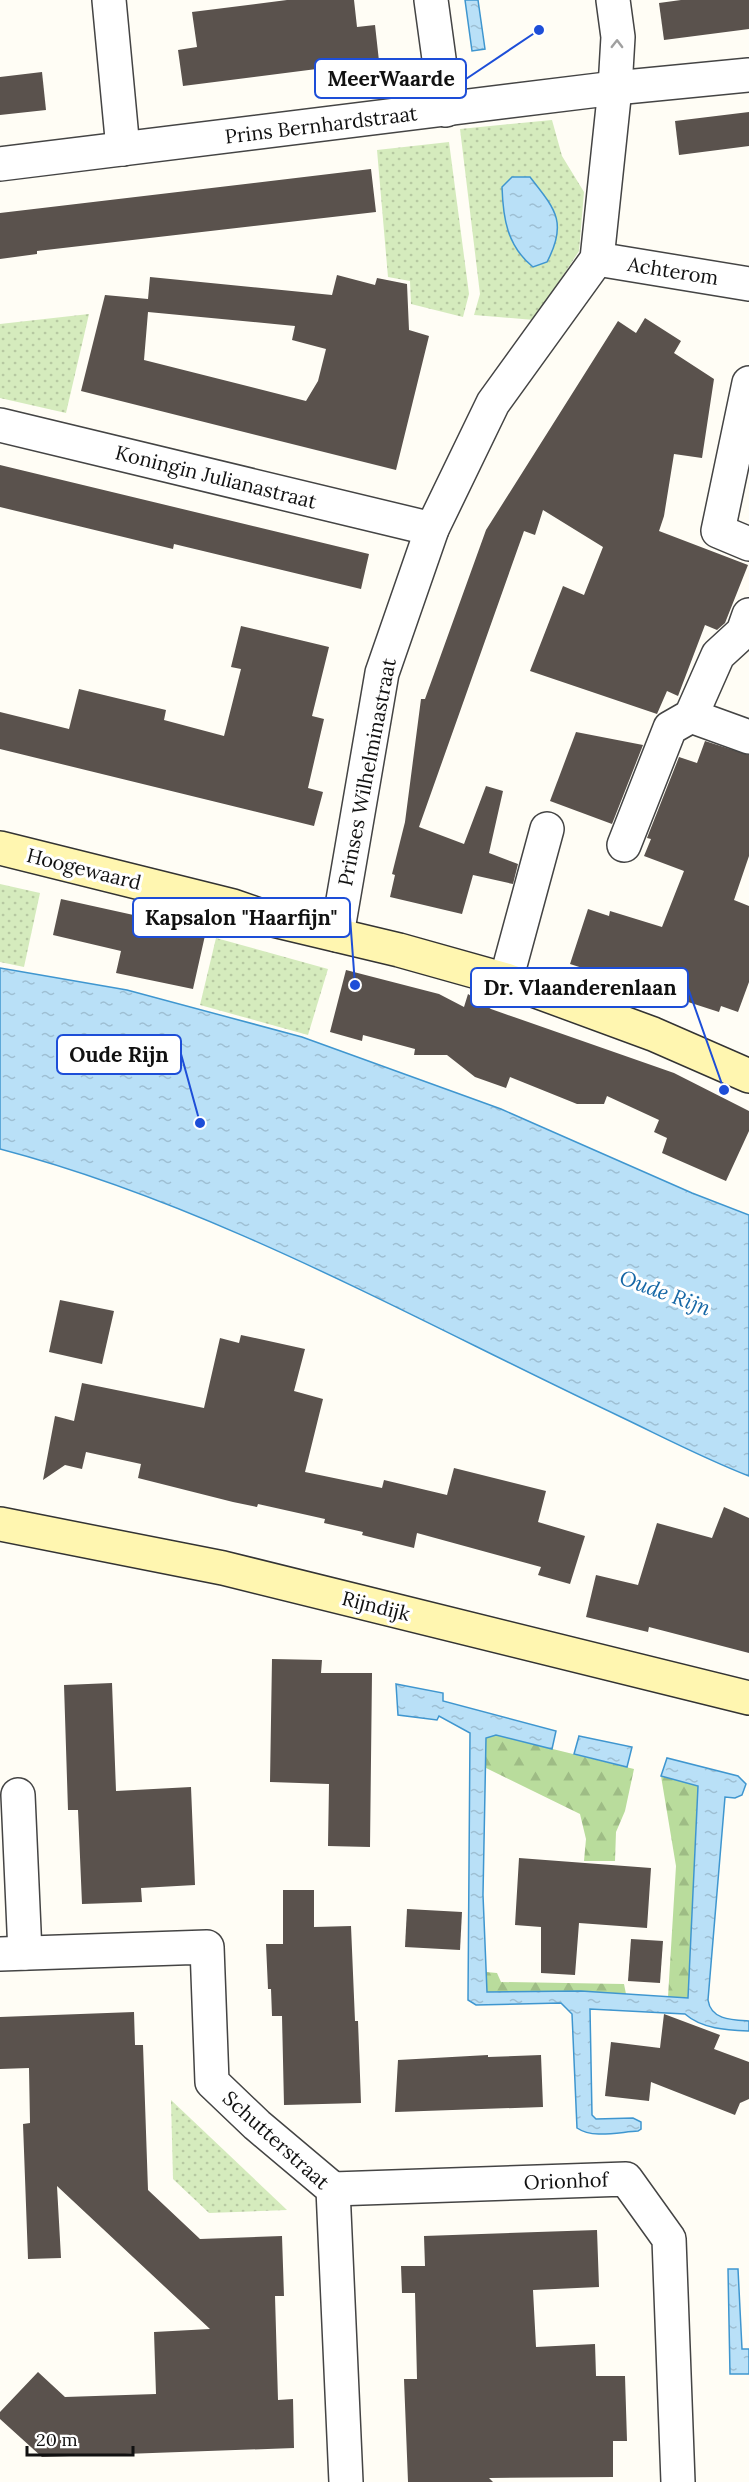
<svg xmlns="http://www.w3.org/2000/svg" width="749" height="2482" viewBox="0 0 749 2482" font-family="Lora,serif">
  <style>
    .grass { fill: url(#grass-dots) }
    .forest { fill: url(#forest-firs) }
    .water { fill: url(#water-ripples); stroke: #3f96cf; stroke-width: 1.5 }
    .building { fill: #5a524d; fill-rule: evenodd }
    .lines { fill: none; stroke-linecap: round; stroke-linejoin: round }
    .street-casing { stroke: #444; stroke-width: 36 }
    .secondary-casing { stroke: #333; stroke-width: 36 }
    .street { stroke: #fff; stroke-width: 33 }
    .secondary { stroke: #fff6b0; stroke-width: 33 }
    .oneway { stroke: #a0a0a0 }
    .labels { text-anchor: middle; stroke-width: 6; stroke-linejoin: round; paint-order: stroke }
    .street-label { font-size: 20px; fill: #111; stroke: #fff }
    .water-label { font-size: 21px; font-style: italic; fill: #1768a6; stroke: #fff }
    .leader { fill: none; stroke: #1d4ed8; stroke-width: 2 }
    .callout-dot { fill: #1d4ed8; stroke: #fff; stroke-width: 2 }
    .callout { fill: #fff; stroke: #1d4ed8; stroke-width: 2 }
    .callout-label { font-size: 21px; text-anchor: middle; font-weight: bold; fill: #111 }
  </style>
  <defs>
    <pattern id="grass-dots" width="8" height="8" patternUnits="userSpaceOnUse" patternTransform="scale(1.5)"><rect width="8" height="8" fill="#d5ebbd"/><path d="M2 2h.1M6 6h.1" fill="none" stroke="#b6c8a1" stroke-width="1.8" stroke-linecap="round"/></pattern>
    <pattern id="forest-firs" width="22" height="20" patternUnits="userSpaceOnUse" patternTransform="scale(1.5)"><rect width="22" height="20" fill="#b9dc9c"/><path d="M5 1l3.5 6h-7zM16 11l3.5 6h-7z" fill="#9ebc85"/></pattern>
    <pattern id="water-ripples" width="26" height="14" patternUnits="userSpaceOnUse" patternTransform="scale(1.5)"><rect width="26" height="14" fill="#b9e0f7"/><path d="M2 4q2-2 4 0t4 0M15 11q2-2 4 0t4 0" fill="none" stroke="#9ebfd3"/></pattern>
  </defs>
  <rect width="100%" height="100%" fill="#fffdf5"/>
  <g class="grass">
    <path d="M552,120L562,156L584,192L579,251L534,320L474,315L480,294L460,129Z"/>
    <path d="M449,142L469,294L463,317L411,304L410,281L388,277L377,150Z"/>
    <path d="M89,314L66,413L0,398V324Z"/>
    <path d="M0,884L40,893L24,967L0,962Z"/>
    <path d="M216,938L328,969L308,1035L200,1005Z"/>
    <path d="M171,2100L287,2210L209,2213L173,2179Z"/>
  </g>
  <g class="forest">
    <path d="M496,1735L634,1769L625,1811L616,1832L615,1861H584L586,1839L580,1814L486,1768V1738Z"/>
    <path d="M661,1776L698,1785L688,1998L668,1997L676,1866Z"/>
    <path d="M486,1972L497,1973L501,1982L624,1984L626,1994L581,1991L486,1992Z"/>
  </g>
  <g class="water">
    <path d="M465,0H478L485,49L472,51Z"/>
    <path d="M512,177H530C555,209 568,222 547,262L533,267C507,246 503,218 502,187Z"/>
    <path d="M0,968L127,990L302,1037L501,1109L692,1193L749,1215V1476C705,1459 663,1437 621,1417C419,1322 217,1206 0,1149Z"/>
    <path d="M396,1684L443,1693V1701L556,1731L552,1749L496,1735L486,1738L483,1895L487,1992L581,1991L688,1998L698,1786L661,1776L667,1758L738,1776L746,1784L742,1795L735,1798L725,1797L708,2000C711,2020 732,2020 749,2021V2031C727,2030 702,2029 685,2014L590,2009L592,2115L596,2119L633,2118L641,2122V2129L638,2131C619,2132 593,2139 577,2128L572,2014L561,2003L476,2005L468,2000L470,1733L439,1716L437,1720L398,1715Z"/>
    <path d="M579,1736L632,1747L627,1767L574,1754Z"/>
    <path d="M728,2269H738L742,2349H749V2374H730Z"/>
  </g>
  <g class="building">
    <path d="M287,0H354L357,27L375,25L379,61L183,86L178,50L197,47L192,12Z"/>
    <path d="M681,0H749V29L664,40L659,3Z"/>
    <path d="M42,72L46,110L0,115V77Z"/>
    <path d="M749,112V146L679,155L675,121Z"/>
    <path d="M371,169L376,212L37,251V254L0,259V213Z"/>
    <path d="M337,275L375,285L377,278L407,284L409,330L429,336L396,470L81,391L105,295L148,299L150,277L332,295ZM148,312L295,326L292,340L326,349L318,381L306,401L144,360Z"/>
    <path d="M645,318L681,341L674,353L714,379L702,458L674,454L664,516L659,531L748,565L725,623L717,630L705,625L678,696L667,691L657,714L530,671L563,586L584,595L603,547L543,510L535,535L524,531L419,827L464,844L486,786L503,791L489,853L518,864L513,884L473,875L462,914L390,897L395,875L392,874L405,822L421,699H425L486,530L618,321L636,333Z"/>
    <path d="M0,465L369,554L361,589L174,544L173,549L0,507Z"/>
    <path d="M241,626L329,647L312,716L324,719L308,788L323,792L314,826L0,749V712L69,729L79,689L166,710L164,720L224,736L241,669L231,667Z"/>
    <path d="M576,732L643,745L612,824L550,801Z"/>
    <path d="M705,741L749,755V856L734,900L749,906V982L738,1012L721,1006L719,1012L570,964L588,909L609,916L610,911L662,927L684,871L644,856L651,839L647,838L679,757L697,763Z"/>
    <path d="M61,899L206,931L193,989L116,973L121,951L53,935Z"/>
    <path d="M346,970L439,994L464,1007L468,994L491,1009L674,1073L749,1111V1131L726,1181L662,1153L667,1138L654,1132L659,1120L607,1096L604,1104H577L510,1077L506,1088L475,1077L447,1055H414L415,1049L363,1035L362,1041L330,1032Z"/>
    <path d="M60,1300L114,1311L102,1364L49,1352Z"/>
    <path d="M241,1335L305,1349L294,1391L323,1399L305,1472L382,1488L384,1480L447,1495L454,1468L546,1491L538,1522L585,1536L570,1584L538,1575L541,1567L417,1533L414,1548L362,1535L363,1532L324,1523L325,1519L258,1504L257,1507L233,1502L138,1478L141,1464L86,1452L82,1469L65,1465L43,1480L55,1416L74,1421L82,1383L204,1408L220,1338L239,1343Z"/>
    <path d="M724,1507L749,1518V1653L649,1627L648,1632L586,1617L596,1575L638,1585L657,1523L712,1538Z"/>
    <path d="M272,1659L322,1660L321,1673H372L370,1847L328,1846L329,1784L270,1782Z"/>
    <path d="M112,1683L116,1791L191,1787L195,1885L141,1888L142,1902L82,1904L78,1810H68L64,1685Z"/>
    <path d="M519,1858L651,1868L647,1928L579,1923L575,1975L541,1973V1927L515,1925Z"/>
    <path d="M283,1890H314V1927L351,1926L355,2021H358L361,2103L284,2105L282,2016H272L271,1989H268L266,1944H283Z"/>
    <path d="M407,1909L462,1912L460,1950L405,1947Z"/>
    <path d="M631,1939L663,1941L660,1983L628,1981Z"/>
    <path d="M134,2012L135,2045H143L148,2190L200,2239L282,2236L284,2296H275L278,2400L293,2399L294,2448L42,2457L0,2419V2412L38,2372L65,2397L156,2394L154,2332L210,2329L57,2186L61,2258L28,2259L23,2124L30,2123L29,2068L0,2069V2017Z"/>
    <path d="M664,2014L720,2035L714,2049L749,2062V2099L740,2103L735,2115L651,2082L649,2101L605,2096L611,2042L660,2048Z"/>
    <path d="M488,2055V2057L541,2055L543,2107L395,2112L398,2060Z"/>
    <path d="M597,2230L599,2287L533,2290L536,2347L595,2344L596,2376H625L627,2441H613V2477L489,2478L493,2482H408L404,2379H417L415,2293H402L401,2266H425L424,2236Z"/>
  </g>
  <g class="lines">
    <defs>
      <g id="street">
        <path d="M109,0L123,149"/>
        <path d="M431,0L446,110"/>
        <path d="M0,164L615,88L749,75"/>
        <path d="M597,259L749,284"/>
        <path d="M749,383L718,531L749,544"/>
        <path d="M0,425L432,529"/>
        <path d="M691,716L749,737"/>
        <path d="M624,845L670,728L691,716L718,655L743,632L749,615"/>
        <path d="M337,935L382,673L432,529L493,403L597,259L615,88L618,37L613,0"/>
        <path d="M506,980L547,829"/>
        <path d="M18,1795L25,1953"/>
        <path d="M0,1954L207,1947L212,2082L257,2125L333,2189L346,2482"/>
        <path d="M333,2189L626,2179L669,2239L678,2482"/>
      </g>
      <g id="secondary">
        <path d="M0,848L233,906L273,920L399,950L506,980L653,1034L749,1076"/>
        <path d="M0,1524L223,1568L749,1698"/>
      </g>
    </defs>
    <use href="#street" class="street-casing"/>
    <use href="#secondary" class="secondary-casing"/>
    <use href="#street" class="street"/>
    <use href="#secondary" class="secondary"/>
  </g>
  <defs><path id="oneway-chevron" d="M-2-3.5L2.5 0L-2 3.5" fill="none" stroke-width="1.6" stroke-linecap="round" stroke-linejoin="round" transform="scale(1.5)"/></defs>
  <use class="oneway" href="#oneway-chevron" transform="translate(617 44) rotate(-89)"/>
  <g class="labels">
    <g class="street-label">
      <text transform="translate(321 125) rotate(-7)" y="7">Prins Bernhardstraat</text>
      <text transform="translate(673 271) rotate(9)" y="7">Achterom</text>
      <text transform="translate(216 477) rotate(14)" y="7">Koningin Julianastraat</text>
      <text transform="translate(367 772) rotate(-79)" y="7">Prinses Wilhelminastraat</text>
      <text transform="translate(84 869) rotate(14)" y="7">Hoogewaard</text>
      <text transform="translate(376 1606) rotate(14)" y="7">Rijndijk</text>
      <text transform="translate(276 2140) rotate(42)" y="7">Schutterstraat</text>
      <text transform="translate(566 2181) rotate(-2)" y="7">Orionhof</text>
    </g>
    <g class="water-label">
      <text transform="translate(665 1293) rotate(20)" y="7">Oude Rijn</text>
    </g>
  </g>
  <path class="leader" d="M539 30L466 79M355 985L350 917M724 1090L688 988M200 1123L181 1054"/>
  <g class="callout-dot">
    <circle cx="539" cy="30" r="6"/>
    <circle cx="355" cy="985" r="6"/>
    <circle cx="724" cy="1090" r="6"/>
    <circle cx="200" cy="1123" r="6"/>
  </g>
  <g class="callout">
    <rect x="315" y="59" width="151" height="39" rx="6"/>
    <rect x="133" y="898" width="217" height="39" rx="6"/>
    <rect x="471" y="968" width="217" height="39" rx="6"/>
    <rect x="57" y="1035" width="124" height="39" rx="6"/>
  </g>
  <g class="callout-label">
    <text x="391" y="86">MeerWaarde</text>
    <text x="241" y="925">Kapsalon "Haarfijn"</text>
    <text x="580" y="995">Dr. Vlaanderenlaan</text>
    <text x="119" y="1062">Oude Rijn</text>
  </g>
  <path d="M27 2446v9h106v-9" fill="none" stroke="#111111" stroke-width="3"/>
  <text x="36" y="2446" font-size="18" fill="#111111" stroke="#ffffff" stroke-width="4.5" paint-order="stroke">20 m</text>
</svg>
